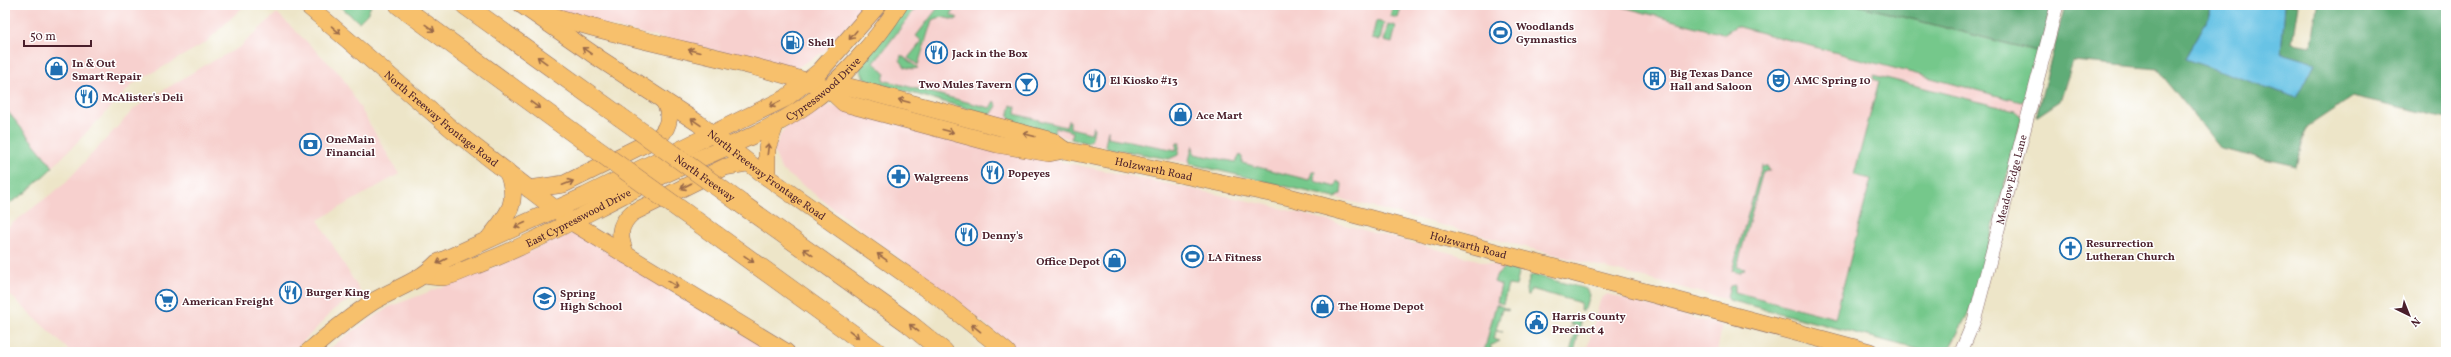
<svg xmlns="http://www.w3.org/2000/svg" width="2451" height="357" viewBox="0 0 2451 357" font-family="Vollkorn,serif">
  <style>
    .built { fill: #f7d0ce }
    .green { fill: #74c88b; stroke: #5f745b }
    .forest { fill: #5fac77; stroke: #546651 }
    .water { fill: #67c3e5; stroke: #587188 }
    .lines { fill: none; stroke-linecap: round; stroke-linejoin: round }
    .minor-casing { stroke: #836462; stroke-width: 14 }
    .major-casing { stroke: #836462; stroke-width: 18 }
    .highway-casing { stroke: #836462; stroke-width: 20 }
    .minor { stroke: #fff; stroke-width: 13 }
    .major { stroke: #f7c06c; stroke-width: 17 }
    .highway { stroke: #f7c06c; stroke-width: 19 }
    .highway-bridge-casing { stroke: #836462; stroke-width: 20; stroke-linecap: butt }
    .highway-bridge { stroke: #f7c06c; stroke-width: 19 }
    .oneway { stroke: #986748 }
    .labels { text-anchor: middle; stroke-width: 3; stroke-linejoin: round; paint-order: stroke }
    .poi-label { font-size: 11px; font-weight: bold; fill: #4a1f2b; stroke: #fff; text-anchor: start }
    .street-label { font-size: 11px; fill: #4a1f2b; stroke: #fff }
  </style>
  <rect width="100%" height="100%" fill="#fff"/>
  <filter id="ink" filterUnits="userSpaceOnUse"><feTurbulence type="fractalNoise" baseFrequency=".025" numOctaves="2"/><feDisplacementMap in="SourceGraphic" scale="8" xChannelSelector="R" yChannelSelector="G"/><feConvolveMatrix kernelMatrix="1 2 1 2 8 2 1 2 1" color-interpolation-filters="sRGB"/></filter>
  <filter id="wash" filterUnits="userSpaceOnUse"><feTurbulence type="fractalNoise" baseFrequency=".012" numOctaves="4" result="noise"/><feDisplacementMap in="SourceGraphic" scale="16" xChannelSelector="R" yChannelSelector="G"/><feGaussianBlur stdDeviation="0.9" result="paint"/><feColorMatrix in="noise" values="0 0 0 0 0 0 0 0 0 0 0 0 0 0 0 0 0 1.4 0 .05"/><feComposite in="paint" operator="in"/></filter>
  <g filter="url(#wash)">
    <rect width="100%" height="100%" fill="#ede5c8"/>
    <g class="built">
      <path d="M5,5H245L205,43L133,84L53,167L5,108Z"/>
      <path d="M544,5H866L824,52L794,69L562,15Z"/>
      <path d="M905,5H1857L2040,52L1973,304L1950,350L1947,352H1928L1330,196L1219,169L1108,148L1063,137L868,81L861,73Z"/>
      <path d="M277,13L341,75L399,174L318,220L361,293L337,307L293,352H71L5,290V229L63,185L135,108L198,69L240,47Z"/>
      <path d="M829,105L981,145L1268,205L1508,268L1487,352H1020L933,283L781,169L774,151L780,135L786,126L813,109Z"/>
      <path d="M576,233L771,352H326L344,337L389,307L487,270L563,236Z"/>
      <path d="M1607,294L1722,326L1717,352H1586L1600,301L1602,297Z"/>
    </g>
    <g class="green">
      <path d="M338,5H370L371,6L367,14L359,22Z"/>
      <path d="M905,5H918L874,63L885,73L883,80L990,108L994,101L997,106L991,115L875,83L864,78L859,67Z"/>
      <path d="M940,5H956L951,15L958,18L955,20L941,17L932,20L918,65L908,58L922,41L916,36Z"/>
      <path d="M1393,5H1402L1398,18L1390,16Z"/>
      <path d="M1621,5H1857L2040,52L2028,99L2021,102L1736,26L1723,34L1623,7Z"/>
      <path d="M1376,21L1384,23L1380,40L1372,38Z"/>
      <path d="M1388,24L1396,26L1392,43L1384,41Z"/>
      <path d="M901,55L918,68L913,69L905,67L900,60Z"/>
      <path d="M1874,75L2015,111L2022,117L1973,304L1948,351L1943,349L1941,352H1928L1729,300L1727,296L1730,286L1735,285V292L1835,318L1871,179L1854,175L1879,81L1873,79Z"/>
      <path d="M1011,105L1016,107L1015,114L1066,127L1068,121H1070V128L1091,133L1093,126L1094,129L1092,139L1087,143L1071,139L1073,132L1055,127L1054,134L1011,120L1008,117Z"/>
      <path d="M5,108L53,167L24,194L5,206Z"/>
      <path d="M1108,130V137L1171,149L1176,150L1177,143H1180L1178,155L1169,159L1108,148L1105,146Z"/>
      <path d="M1193,145L1194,154L1236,162L1240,155L1242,157V163L1309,180L1312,172H1315L1314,181L1335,187L1337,181L1342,184L1341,194L1335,198L1191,164L1189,160Z"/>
      <path d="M1762,165L1767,166L1770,171H1763L1737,267L1745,269L1739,273L1732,271Z"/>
      <path d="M1505,267L1517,270L1519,274L1516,286L1508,285L1503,304L1497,302L1501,285L1494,282L1497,274Z"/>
      <path d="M1534,275L1586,289L1589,295L1585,309L1580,311L1581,303L1531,289L1529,295H1527L1526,289L1530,276Z"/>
      <path d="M1496,304L1509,310L1502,309L1496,329L1503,332L1496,331L1493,339L1500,341L1490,346L1493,352H1484Z"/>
      <path d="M1573,319L1581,323L1574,352H1570L1576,330L1569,328L1576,329L1577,326L1570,324Z"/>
    </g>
    <g class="forest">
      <path d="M1857,5H2052L2040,52Z"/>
      <path d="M2065,5H2211L2210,15L2185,59L2281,53L2285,5H2298L2292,43L2312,46L2317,5H2446V119L2352,97L2307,127L2296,166L2221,149L2157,69L2073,61L2060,101L2036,117Z"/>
    </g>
    <path class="water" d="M2211,5H2285L2281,53L2315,63L2297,98L2185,59L2210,15Z"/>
  </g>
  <g filter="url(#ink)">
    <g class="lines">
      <defs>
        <g id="minor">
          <path id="s1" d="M1961,352L1974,321L2057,5"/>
        </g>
        <g id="major">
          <path id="s2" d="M307,5L453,130L572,222L786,352"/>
          <path id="s3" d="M522,5L597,57L698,123L767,177L942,300L1007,352"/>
          <path d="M541,12C635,43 734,57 828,88L849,87L869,92L1052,141L1064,150"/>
          <path id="s4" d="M828,88L844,103L997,144L1049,153L1064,150L1289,197L1870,352"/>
          <path d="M767,177V148L776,123"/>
          <path d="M529,189L564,184L659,137C670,126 672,113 663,100"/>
          <path d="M490,237C509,214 520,201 507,171"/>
          <path d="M626,255C619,238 617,226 632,213L725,167L748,163"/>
          <path id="s5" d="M425,275C431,276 437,277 443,277C454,276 467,268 477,265C540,241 598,206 659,177C708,153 763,136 808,104C843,79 876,41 899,5"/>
          <path d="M308,352C329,334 351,316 374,301C396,288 419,282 437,263L585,196L786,98L820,71L878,5"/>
        </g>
        <g id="highway">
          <path d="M399,5L593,147"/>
          <path d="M465,5L619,116"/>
          <path d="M743,205L907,322L944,352"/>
          <path d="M717,236L877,352"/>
        </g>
      </defs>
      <use href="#minor" class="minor-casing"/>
      <use href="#major" class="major-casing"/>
      <use href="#highway" class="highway-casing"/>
      <use href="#minor" class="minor"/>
      <use href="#major" class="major"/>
      <use href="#highway" class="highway"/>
      <defs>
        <g id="highway-bridge">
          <path id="s6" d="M619,116L743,205"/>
          <path d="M593,147L717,236"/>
        </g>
      </defs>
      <use href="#highway-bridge" class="highway-bridge-casing"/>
      <use href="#highway-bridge" class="highway-bridge"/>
    </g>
    <defs><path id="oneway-shaft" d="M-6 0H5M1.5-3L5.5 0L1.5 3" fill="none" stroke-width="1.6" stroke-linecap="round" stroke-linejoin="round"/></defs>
    <g class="oneway">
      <use href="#oneway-shaft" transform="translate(430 28) rotate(36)"/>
      <use href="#oneway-shaft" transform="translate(336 30) rotate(41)"/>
      <use href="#oneway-shaft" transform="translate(853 35) rotate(130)"/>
      <use href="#oneway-shaft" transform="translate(587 51) rotate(-145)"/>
      <use href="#oneway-shaft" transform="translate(694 51) rotate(-166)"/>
      <use href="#oneway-shaft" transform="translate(542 60) rotate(-144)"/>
      <use href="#oneway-shaft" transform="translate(904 101) rotate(-165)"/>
      <use href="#oneway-shaft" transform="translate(775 104) rotate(153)"/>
      <use href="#oneway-shaft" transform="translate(535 105) rotate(36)"/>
      <use href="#oneway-shaft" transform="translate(696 122) rotate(-146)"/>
      <use href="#oneway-shaft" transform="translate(948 131) rotate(15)"/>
      <use href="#oneway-shaft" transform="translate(1029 135) rotate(-166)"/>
      <use href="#oneway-shaft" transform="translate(768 149) rotate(-83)"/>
      <use href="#oneway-shaft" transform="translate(568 183) rotate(-21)"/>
      <use href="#oneway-shaft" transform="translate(686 186) rotate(153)"/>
      <use href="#oneway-shaft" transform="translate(520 225) rotate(155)"/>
      <use href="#oneway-shaft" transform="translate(808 252) rotate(-144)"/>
      <use href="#oneway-shaft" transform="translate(882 257) rotate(-145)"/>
      <use href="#oneway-shaft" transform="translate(749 259) rotate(35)"/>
      <use href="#oneway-shaft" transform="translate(442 261) rotate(153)"/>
      <use href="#oneway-shaft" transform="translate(673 284) rotate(31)"/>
      <use href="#oneway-shaft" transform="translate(914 328) rotate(-142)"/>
      <use href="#oneway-shaft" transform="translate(976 328) rotate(-141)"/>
      <use href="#oneway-shaft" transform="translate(854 334) rotate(38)"/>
    </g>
  </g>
  <defs>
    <symbol id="stadium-ring" viewBox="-11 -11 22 22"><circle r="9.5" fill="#fff" stroke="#1f6fb2" stroke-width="1.5"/><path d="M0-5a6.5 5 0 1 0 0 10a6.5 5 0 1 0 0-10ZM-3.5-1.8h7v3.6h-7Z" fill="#1f6fb2"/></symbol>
    <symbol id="fuel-ring" viewBox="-11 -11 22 22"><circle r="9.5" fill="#fff" stroke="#1f6fb2" stroke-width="1.5"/><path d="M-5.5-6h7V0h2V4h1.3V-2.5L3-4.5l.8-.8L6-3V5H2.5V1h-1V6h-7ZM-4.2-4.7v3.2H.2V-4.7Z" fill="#1f6fb2"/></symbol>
    <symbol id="restaurant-ring" viewBox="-11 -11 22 22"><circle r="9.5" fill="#fff" stroke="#1f6fb2" stroke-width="1.5"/><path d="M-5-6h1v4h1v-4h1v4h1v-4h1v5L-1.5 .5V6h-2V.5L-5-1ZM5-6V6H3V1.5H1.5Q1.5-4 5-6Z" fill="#1f6fb2"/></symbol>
    <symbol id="shop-ring" viewBox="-11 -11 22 22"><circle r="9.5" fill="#fff" stroke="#1f6fb2" stroke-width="1.5"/><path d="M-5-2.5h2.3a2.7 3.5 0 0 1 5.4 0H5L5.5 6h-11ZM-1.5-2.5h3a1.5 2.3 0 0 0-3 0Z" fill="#1f6fb2"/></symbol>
    <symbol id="building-ring" viewBox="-11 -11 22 22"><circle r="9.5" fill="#fff" stroke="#1f6fb2" stroke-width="1.5"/><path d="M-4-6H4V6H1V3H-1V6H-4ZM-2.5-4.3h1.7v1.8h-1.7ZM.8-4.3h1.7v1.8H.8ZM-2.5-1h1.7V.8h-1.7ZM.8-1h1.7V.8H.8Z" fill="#1f6fb2"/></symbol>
    <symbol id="theatre-ring" viewBox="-11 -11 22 22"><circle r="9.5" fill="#fff" stroke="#1f6fb2" stroke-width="1.5"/><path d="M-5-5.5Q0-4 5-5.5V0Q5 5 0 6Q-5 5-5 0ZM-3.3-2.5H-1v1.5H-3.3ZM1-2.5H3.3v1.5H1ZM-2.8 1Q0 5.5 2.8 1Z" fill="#1f6fb2"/></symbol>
    <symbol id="bar-ring" viewBox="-11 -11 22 22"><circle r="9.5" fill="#fff" stroke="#1f6fb2" stroke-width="1.5"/><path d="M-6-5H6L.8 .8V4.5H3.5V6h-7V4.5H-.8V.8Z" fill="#1f6fb2"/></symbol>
    <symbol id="bank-ring" viewBox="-11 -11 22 22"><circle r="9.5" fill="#fff" stroke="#1f6fb2" stroke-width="1.5"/><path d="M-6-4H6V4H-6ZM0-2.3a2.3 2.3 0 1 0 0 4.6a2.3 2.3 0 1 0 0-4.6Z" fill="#1f6fb2"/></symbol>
    <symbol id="pharmacy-ring" viewBox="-11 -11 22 22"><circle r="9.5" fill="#fff" stroke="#1f6fb2" stroke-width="1.5"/><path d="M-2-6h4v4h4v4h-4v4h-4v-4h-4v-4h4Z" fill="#1f6fb2"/></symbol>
    <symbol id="church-ring" viewBox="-11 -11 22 22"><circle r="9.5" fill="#fff" stroke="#1f6fb2" stroke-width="1.5"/><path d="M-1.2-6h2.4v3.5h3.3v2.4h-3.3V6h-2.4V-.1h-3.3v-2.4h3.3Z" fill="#1f6fb2"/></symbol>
    <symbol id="school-ring" viewBox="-11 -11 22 22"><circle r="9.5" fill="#fff" stroke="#1f6fb2" stroke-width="1.5"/><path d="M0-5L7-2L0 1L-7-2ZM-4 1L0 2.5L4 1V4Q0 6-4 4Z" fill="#1f6fb2"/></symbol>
    <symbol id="supermarket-ring" viewBox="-11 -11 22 22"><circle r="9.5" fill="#fff" stroke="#1f6fb2" stroke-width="1.5"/><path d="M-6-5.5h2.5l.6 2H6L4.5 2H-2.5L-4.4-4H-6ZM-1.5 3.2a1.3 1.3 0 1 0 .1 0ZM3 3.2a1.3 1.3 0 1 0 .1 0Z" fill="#1f6fb2"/></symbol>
    <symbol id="civic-ring" viewBox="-11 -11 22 22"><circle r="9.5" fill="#fff" stroke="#1f6fb2" stroke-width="1.5"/><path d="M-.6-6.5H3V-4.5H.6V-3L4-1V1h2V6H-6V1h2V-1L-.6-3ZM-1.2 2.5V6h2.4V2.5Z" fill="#1f6fb2"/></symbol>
  </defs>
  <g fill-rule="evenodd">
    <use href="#stadium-ring" x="1488" y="20" width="25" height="25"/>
    <use href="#fuel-ring" x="780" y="30" width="25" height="25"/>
    <use href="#restaurant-ring" x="924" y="40" width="25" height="25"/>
    <use href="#shop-ring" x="44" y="56" width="25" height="25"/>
    <use href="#building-ring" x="1642" y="66" width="25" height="25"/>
    <use href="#restaurant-ring" x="1082" y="68" width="25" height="25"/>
    <use href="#theatre-ring" x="1766" y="68" width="25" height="25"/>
    <use href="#bar-ring" x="1014" y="72" width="25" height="25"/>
    <use href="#restaurant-ring" x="74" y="84" width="25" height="25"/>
    <use href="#shop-ring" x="1168" y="102" width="25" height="25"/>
    <use href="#bank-ring" x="298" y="132" width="25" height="25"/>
    <use href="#restaurant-ring" x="980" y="160" width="25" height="25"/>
    <use href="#pharmacy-ring" x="886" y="164" width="25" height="25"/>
    <use href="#restaurant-ring" x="954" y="222" width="25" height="25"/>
    <use href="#church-ring" x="2058" y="236" width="25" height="25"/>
    <use href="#stadium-ring" x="1180" y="244" width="25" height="25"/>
    <use href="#shop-ring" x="1102" y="248" width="25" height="25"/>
    <use href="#restaurant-ring" x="278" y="280" width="25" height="25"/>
    <use href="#school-ring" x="532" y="286" width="25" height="25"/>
    <use href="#supermarket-ring" x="154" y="288" width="25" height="25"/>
    <use href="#shop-ring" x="1310" y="294" width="25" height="25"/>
    <use href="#civic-ring" x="1524" y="310" width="25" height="25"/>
  </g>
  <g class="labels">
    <g class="poi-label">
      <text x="1516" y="30">Woodlands<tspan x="1516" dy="13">Gymnastics</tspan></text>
      <text x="808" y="46">Shell</text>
      <text x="952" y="57">Jack in the Box</text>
      <text x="72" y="67">In &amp; Out<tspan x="72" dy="13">Smart Repair</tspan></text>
      <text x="1670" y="77">Big Texas Dance<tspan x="1670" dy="13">Hall and Saloon</tspan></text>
      <text x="1110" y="84">El Kiosko #13</text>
      <text x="1794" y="84">AMC Spring 10</text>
      <text x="1012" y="88" text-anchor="end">Two Mules Tavern</text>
      <text x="102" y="101">McAlister's Deli</text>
      <text x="1196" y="119">Ace Mart</text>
      <text x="326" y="143">OneMain<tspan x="326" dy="13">Financial</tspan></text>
      <text x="1008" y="177">Popeyes</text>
      <text x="914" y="181">Walgreens</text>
      <text x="982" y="239">Denny's</text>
      <text x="2086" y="247">Resurrection<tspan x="2086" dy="13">Lutheran Church</tspan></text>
      <text x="1208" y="261">LA Fitness</text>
      <text x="1100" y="265" text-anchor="end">Office Depot</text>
      <text x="306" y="296">Burger King</text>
      <text x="560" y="297">Spring<tspan x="560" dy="13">High School</tspan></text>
      <text x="182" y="305">American Freight</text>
      <text x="1338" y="310">The Home Depot</text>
      <text x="1552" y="320">Harris County<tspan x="1552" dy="13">Precinct 4</tspan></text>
    </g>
    <g class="street-label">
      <text dy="4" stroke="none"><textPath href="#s5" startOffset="444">Cypresswood Drive</textPath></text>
      <text dy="4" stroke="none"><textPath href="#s2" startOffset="176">North Freeway Frontage Road</textPath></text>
      <text dy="4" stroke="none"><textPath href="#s4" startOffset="340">Holzwarth Road</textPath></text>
      <text dy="4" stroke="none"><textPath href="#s3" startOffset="298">North Freeway Frontage Road</textPath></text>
      <text dy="4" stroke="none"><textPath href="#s6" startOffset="106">North Freeway</textPath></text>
      <text dy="4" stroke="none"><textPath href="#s1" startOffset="180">Meadow Edge Lane</textPath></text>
      <text dy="4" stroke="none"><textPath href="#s5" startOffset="166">East Cypresswood Drive</textPath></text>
      <text dy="4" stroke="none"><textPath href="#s4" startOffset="664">Holzwarth Road</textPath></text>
    </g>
  </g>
  <rect width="2451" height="357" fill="none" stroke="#fff" stroke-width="20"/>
  <g transform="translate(2409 315) rotate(137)" stroke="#ffffff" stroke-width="3" paint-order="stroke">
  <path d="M0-3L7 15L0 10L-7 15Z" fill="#4a1f2b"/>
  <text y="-6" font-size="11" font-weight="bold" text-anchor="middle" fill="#4a1f2b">N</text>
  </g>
  <path d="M24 40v6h67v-6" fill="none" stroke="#4a1f2b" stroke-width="2"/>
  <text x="30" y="40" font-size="12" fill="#4a1f2b" stroke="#ffffff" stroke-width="3" paint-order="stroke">50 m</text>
</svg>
